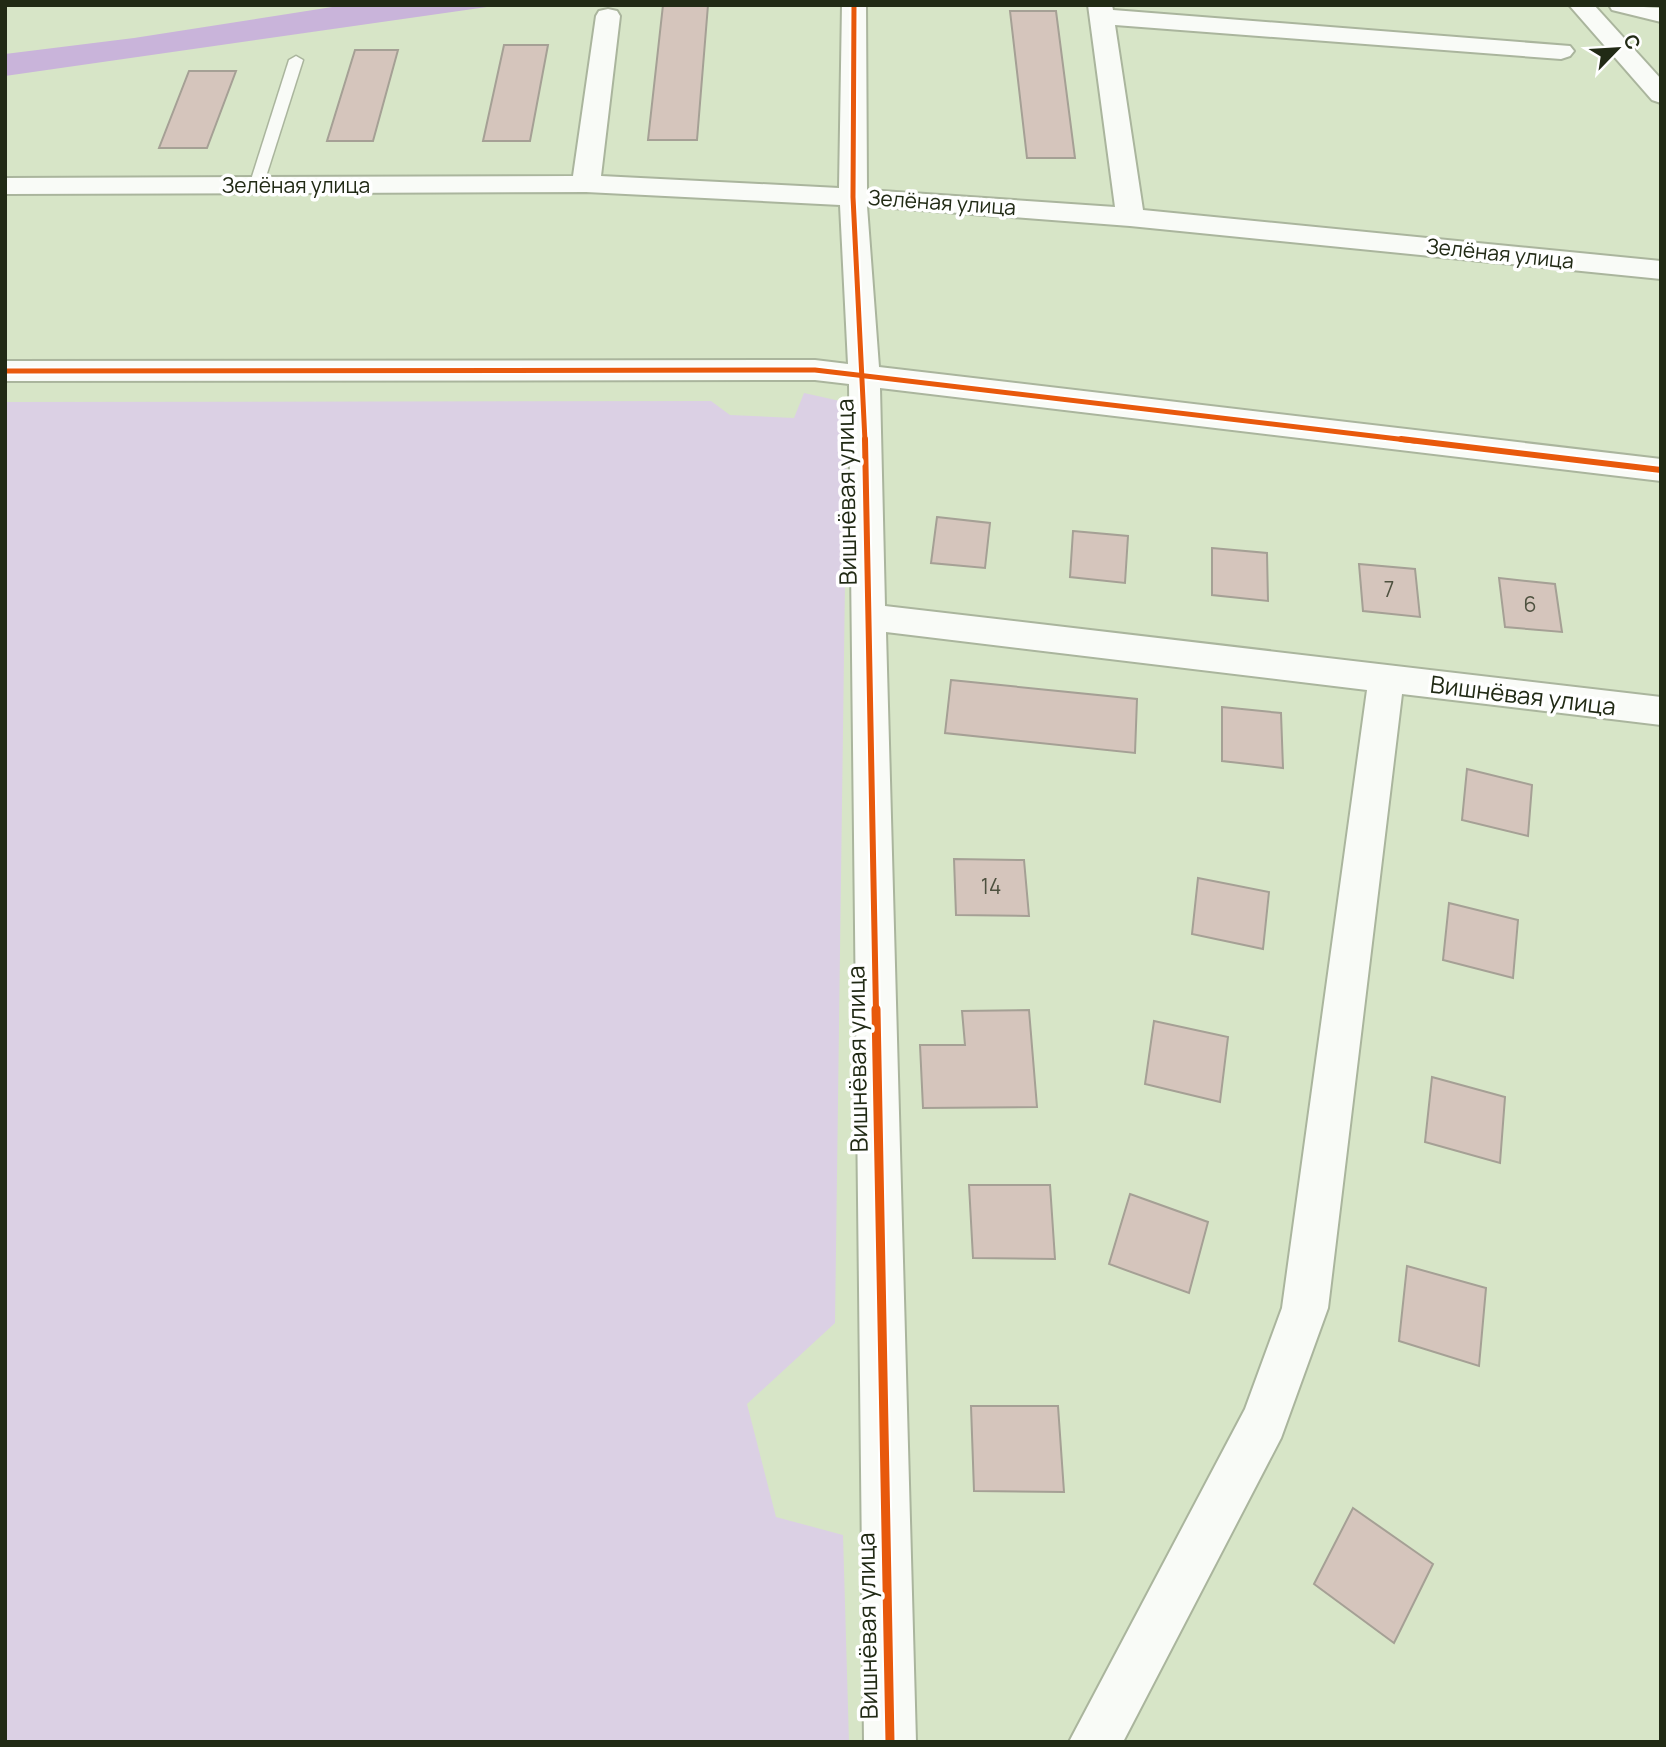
<svg xmlns="http://www.w3.org/2000/svg" width="1666" height="1747" viewBox="0 0 1666 1747" font-family="Manrope,sans-serif">
  <style>
    .green { fill: #dbd0e4 }
    .forest { fill: #c9b4da }
    .building { fill: #d5c5bc; stroke: #a5a095; stroke-width: 2 }
    .lines { fill: none; stroke-linecap: round; stroke-linejoin: round }
    .lane-casing { stroke: #aab59d; stroke-width: 3 }
    .street-casing { stroke: #aab59d; stroke-width: 4 }
    .lane { fill: #f9fbf7; fill-rule: evenodd }
    .street { fill: #f9fbf7; fill-rule: evenodd }
    .cycleway-far2-casing { stroke: #fff; stroke-width: 9 }
    .cycleway-far1-casing { stroke: #fff; stroke-width: 10 }
    .cycleway-casing { stroke: #fff; stroke-width: 13 }
    .cycleway-far2 { stroke: #e8590c; stroke-width: 5 }
    .cycleway-far1 { stroke: #e8590c; stroke-width: 6 }
    .cycleway { stroke: #e8590c; stroke-width: 9 }
    .labels { text-anchor: middle; stroke-width: 7; stroke-linejoin: round; paint-order: stroke }
    .far-street-label { font-size: 21px; fill: #212a15; stroke: #fff }
    .number-label { font-size: 21px; fill: #4e513f }
    .street-label { font-size: 24px; fill: #212a15; stroke: #fff }
  </style>
  <rect width="100%" height="100%" fill="#d7e5c7"/>
  <path class="green" d="M804,393L840,401L847,434L835,1323L747,1404L776,1517L843,1535L849,1742H5V402L711,401L730,415L794,418Z"/>
  <path class="forest" d="M345,5H501L5,76V54L134,38Z"/>
  <g class="building">
    <path d="M663,5H708L697,140H648Z"/>
    <path d="M1010,11H1056L1075,158H1027Z"/>
    <path d="M504,45H548L530,141H483Z"/>
    <path d="M355,50H398L373,141H327Z"/>
    <path d="M189,71H236L207,148H159Z"/>
    <path d="M937,517L990,523L985,568L931,563Z"/>
    <path d="M1073,531L1128,536L1125,583L1070,577Z"/>
    <path d="M1212,548L1267,553L1268,601L1212,595Z"/>
    <path d="M1359,564L1415,569L1420,617L1363,611Z"/>
    <path d="M1499,578L1555,584L1562,632L1505,627Z"/>
    <path d="M951,680L1137,699L1135,753L945,733Z"/>
    <path d="M1222,707L1281,713L1283,768L1222,761Z"/>
    <path d="M1467,769L1532,785L1528,836L1462,820Z"/>
    <path d="M954,859L1024,860L1029,916L956,915Z"/>
    <path d="M1198,878L1269,892L1263,949L1192,934Z"/>
    <path d="M1449,903L1518,920L1513,978L1443,960Z"/>
    <path d="M1029,1010L1037,1107L923,1108L920,1045H965L962,1011Z"/>
    <path d="M1154,1021L1228,1037L1220,1102L1145,1084Z"/>
    <path d="M1432,1077L1505,1097L1500,1163L1425,1142Z"/>
    <path d="M969,1185H1050L1055,1259L973,1258Z"/>
    <path d="M1130,1194L1208,1222L1189,1293L1109,1264Z"/>
    <path d="M1407,1266L1486,1288L1479,1366L1399,1341Z"/>
    <path d="M971,1406H1058L1064,1492L974,1491Z"/>
    <path d="M1353,1508L1433,1564L1394,1643L1314,1584Z"/>
  </g>
  <g class="lines">
    <defs>
      <path id="lane" d="M296,56L303,60L263,186L261,189H251L249,186L289,60Z"/>
      <g id="street">
        <path d="M842,5H866L867,190L1115,207L1088,5H1112L1113,10L1570,46L1574,51L1570,56L1561,59L1115,25L1143,210L1661,261V279L1130,226L867,206L879,367L1661,459V481L880,388L885,606L1661,697V725L1402,694L1328,1308L1281,1438L1123,1742H1069L1245,1409L1282,1308L1367,690L886,632L916,1742H864L849,384L815,380L5,381V361L815,360L848,364L840,205L586,192L5,194V178L573,176L596,16L599,11L608,9L617,11L620,16L601,176L839,188Z"/>
        <path d="M1569,5H1594L1661,79V103L1652,100Z"/>
        <path d="M1609,5L1661,8V22L1612,10Z"/>
      </g>
    </defs>
    <use href="#lane" class="lane-casing"/>
    <use href="#street" class="street-casing"/>
    <use href="#lane" class="lane"/>
    <use href="#street" class="street"/>
    <defs>
      <g id="cycleway-far2">
        <path d="M854,5L853,197L865,441"/>
        <path d="M5,371L815,370L1415,441"/>
      </g>
      <g id="cycleway-far1">
        <path d="M865,439L876,1011"/>
        <path d="M1401,439L1661,470"/>
      </g>
      <path id="cycleway" d="M876,1009L890,1742"/>
    </defs>
    <use href="#cycleway-far2" class="cycleway-far2-casing"/>
    <use href="#cycleway-far1" class="cycleway-far1-casing"/>
    <use href="#cycleway" class="cycleway-casing"/>
    <use href="#cycleway-far2" class="cycleway-far2"/>
    <use href="#cycleway-far1" class="cycleway-far1"/>
    <use href="#cycleway" class="cycleway"/>
  </g>
  <g class="labels">
    <g class="far-street-label">
      <text x="296" y="193">Зелёная улица</text>
      <text transform="translate(942 203) rotate(4)" y="7">Зелёная улица</text>
      <text transform="translate(1500 254) rotate(6)" y="7">Зелёная улица</text>
    </g>
    <g class="number-label">
      <text x="1389" y="597">7</text>
      <text x="1530" y="612">6</text>
      <text x="991" y="894">14</text>
    </g>
    <g class="street-label">
      <text transform="translate(847 492) rotate(-91)" y="8">Вишнёвая улица</text>
      <text transform="translate(1523 696) rotate(7)" y="8">Вишнёвая улица</text>
      <text transform="translate(858 1059) rotate(-91)" y="8">Вишнёвая улица</text>
      <text transform="translate(868 1626) rotate(-91)" y="8">Вишнёвая улица</text>
    </g>
  </g>
  <rect width="1666" height="1747" fill="none" stroke="#212a15" stroke-width="14"/>
  <g transform="translate(1617 49) rotate(65)" stroke="#ffffff" stroke-width="5" paint-order="stroke">
  <path d="M0-5L12 26L0 18L-12 26Z" fill="#212a15"/>
  <text y="-10" font-size="19" font-weight="bold" text-anchor="middle" fill="#212a15">С</text>
  </g>
</svg>
